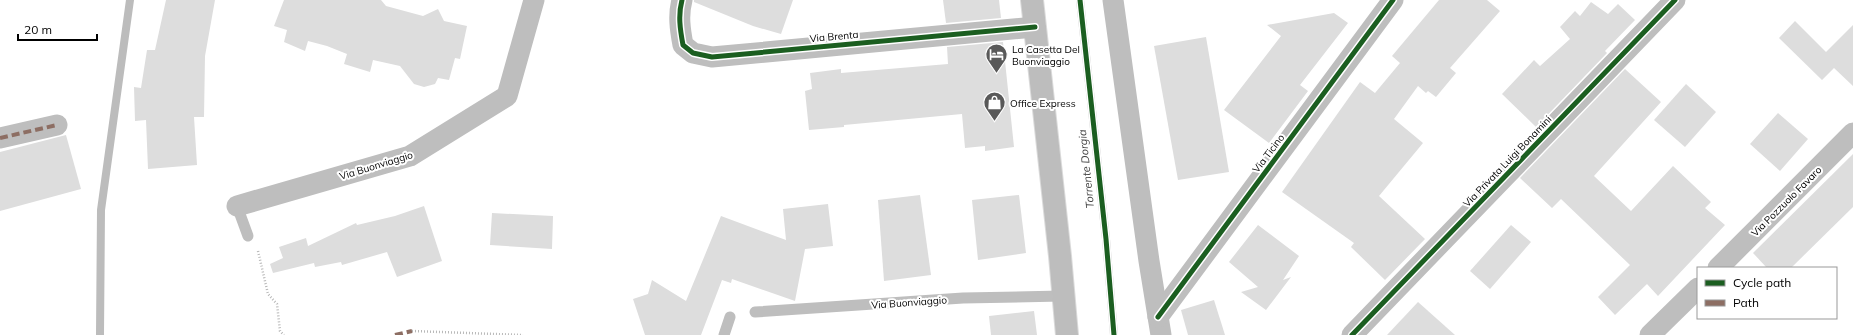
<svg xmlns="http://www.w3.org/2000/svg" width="1853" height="335" viewBox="0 0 1853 335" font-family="Mulish,sans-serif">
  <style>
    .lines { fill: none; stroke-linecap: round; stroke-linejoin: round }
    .stream { stroke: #bcbcbc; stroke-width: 8 }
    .building { fill: #ddd }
    .primary-casing { stroke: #dbdbdb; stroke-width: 24 }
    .path { stroke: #b8b8b8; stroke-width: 2.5; stroke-dasharray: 1 2; stroke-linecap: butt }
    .service { stroke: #bebebe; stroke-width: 11 }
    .minor { stroke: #bebebe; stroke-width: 21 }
    .primary { stroke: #bdbdbd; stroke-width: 22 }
    .quiet { stroke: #8d6e63; stroke-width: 4; stroke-dasharray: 8 4; stroke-linecap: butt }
    .cycleway-casing { stroke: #fff; stroke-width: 8 }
    .cycleway { stroke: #1b5e20; stroke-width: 5 }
    .labels { text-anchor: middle; stroke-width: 4; stroke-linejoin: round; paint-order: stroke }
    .street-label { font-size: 10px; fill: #000; stroke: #fff }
    .poi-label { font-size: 10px; fill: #000; stroke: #fff; text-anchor: start }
    .water-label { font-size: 11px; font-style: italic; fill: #414141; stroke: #fff }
  </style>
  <rect width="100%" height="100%" fill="#fff"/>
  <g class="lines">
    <g class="stream">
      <path d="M1080,0L1106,239L1114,335"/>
      <path d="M100,335L101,210L130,0"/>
    </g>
  </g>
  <g class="building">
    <path d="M166,0H215L205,56L204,117H194L197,165L148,169L146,120L135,121L134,87L141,88L147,50H155Z"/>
    <path d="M284,0H381L386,6L423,16L438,9L444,21L467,26L460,59L455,58L449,80L438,78L435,84L424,87L414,84L400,66L373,60L370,72L344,64L347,54L327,46L308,41L305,51L284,42L287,30L274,26Z"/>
    <path d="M694,0H793L781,34L753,26L694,2Z"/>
    <path d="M943,0H999L1001,18L946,23Z"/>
    <path d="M1439,0H1487L1500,11L1450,68L1456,73L1436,97L1428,91L1426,93L1418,86L1394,119L1423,143L1379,196L1425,239L1385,280L1351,247L1354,243L1282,192L1360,82L1375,93L1400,63L1392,56Z"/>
    <path d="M1591,2L1608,14L1618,4L1635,20L1605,51L1607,53L1536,127L1502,94L1534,60L1540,66L1570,39L1560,27L1575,11L1580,16Z"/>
    <path d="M1334,13L1348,23L1300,85L1308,91L1269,143L1224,110L1281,36L1267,25Z"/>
    <path d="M1795,21L1826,52L1853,25V86L1834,68L1822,80L1779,38Z"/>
    <path d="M1206,37L1229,172L1178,180L1154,46Z"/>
    <path d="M1003,42L1014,147L985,151V146L965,148L962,114L844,125V127L809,130L805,91L812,89L810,73L841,69V73L948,64L947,47Z"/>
    <path d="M1625,69L1661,102L1594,176L1631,211L1673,166L1711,202L1705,208L1725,225L1658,296L1647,284L1615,315L1598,297L1630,265L1561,199L1552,208L1520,178Z"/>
    <path d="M1686,84L1716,112L1685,147L1654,120Z"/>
    <path d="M1778,113L1808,139L1780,171L1750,144Z"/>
    <path d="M66,135L81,189L0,211V152Z"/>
    <path d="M1853,154V207L1791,268H1767L1753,253Z"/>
    <path d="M920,195L931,275L884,281L878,200Z"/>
    <path d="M1019,195L1026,253L978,260L972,200Z"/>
    <path d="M828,204L833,246L805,249L795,301L732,279L731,283L722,280L701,335H645L633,299L648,294L652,280L686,301L721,216L786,240L783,209Z"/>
    <path d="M424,206L442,261L397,277L387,252L342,265L341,262L315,267L314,263L273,273L270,264L283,258L279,247L306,238L308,246L356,223L357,225L395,216Z"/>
    <path d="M492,213L553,216L552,249L490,245Z"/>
    <path d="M1258,225L1299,256L1283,280L1291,277L1266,310L1241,292L1258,287L1229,262Z"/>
    <path d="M1511,225L1531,242L1490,289L1470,271Z"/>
    <path d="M1214,300L1225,335H1188L1181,310Z"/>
    <path d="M1418,302L1455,335H1387Z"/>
    <path d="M1034,311L1037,335H991L989,316Z"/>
  </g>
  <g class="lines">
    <defs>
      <path id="primary" d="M1032,0L1060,256L1067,335"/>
    </defs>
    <use href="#primary" class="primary-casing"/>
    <g class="path">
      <path d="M258,251L268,294L277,304L280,331L284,335"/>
      <path d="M412,331L523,335"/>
    </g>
    <g class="service">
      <path d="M237,206L248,236"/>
      <path d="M755,312L963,298L1062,296"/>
      <path d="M724,335L730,317"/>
    </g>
    <g class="minor">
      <path d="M682,0C678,15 680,29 683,45L693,53L712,57L1035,27"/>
      <path d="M1113,0L1149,261L1161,335"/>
      <path d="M0,138L57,125"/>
      <path d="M237,206L410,156L507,96L534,0"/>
      <path d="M1718,268L1853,133"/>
      <path d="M1158,317L1393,0"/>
      <path d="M1352,335L1675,0"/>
      <path d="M1650,335L1698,288"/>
    </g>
    <use href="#primary" class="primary"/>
    <g class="quiet">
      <path d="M0,138L57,125"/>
      <path d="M395,335L412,331"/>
    </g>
    <defs>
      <g id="cycleway">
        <path d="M682,0C678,15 680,29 683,45L693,53L712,57L1035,27"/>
        <path d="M1080,0L1106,239L1114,335"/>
        <path d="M1158,317L1393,0"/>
        <path d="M1352,335L1675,0"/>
      </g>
    </defs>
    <use href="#cycleway" class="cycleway-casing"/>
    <use href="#cycleway" class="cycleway"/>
  </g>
  <defs>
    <symbol id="hotel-pin" viewBox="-11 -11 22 30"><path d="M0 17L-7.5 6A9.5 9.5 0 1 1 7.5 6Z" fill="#595959" stroke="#fff"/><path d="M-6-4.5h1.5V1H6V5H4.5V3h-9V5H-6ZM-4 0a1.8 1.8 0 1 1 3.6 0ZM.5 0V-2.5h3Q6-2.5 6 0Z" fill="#fff"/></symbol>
    <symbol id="shop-pin" viewBox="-11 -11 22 30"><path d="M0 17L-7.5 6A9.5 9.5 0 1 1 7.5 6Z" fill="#595959" stroke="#fff"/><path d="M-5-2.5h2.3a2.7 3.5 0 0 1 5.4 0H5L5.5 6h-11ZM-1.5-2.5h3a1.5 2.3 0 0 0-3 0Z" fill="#fff"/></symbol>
  </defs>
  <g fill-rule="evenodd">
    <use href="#hotel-pin" x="984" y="42" width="25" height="34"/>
    <use href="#shop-pin" x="982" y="90" width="25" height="34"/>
  </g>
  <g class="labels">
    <g class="street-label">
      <text transform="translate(834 36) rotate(-5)" y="4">Via Brenta</text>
      <text transform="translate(1268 153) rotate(-53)" y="4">Via Ticino</text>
      <text transform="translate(1507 161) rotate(-46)" y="4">Via Privata Luigi Bonamini</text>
      <text transform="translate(376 165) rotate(-17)" y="4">Via Buonviaggio</text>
      <text transform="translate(1786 201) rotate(-45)" y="4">Via Pozzuolo Favaro</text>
      <text transform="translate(909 302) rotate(-4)" y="4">Via Buonviaggio</text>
    </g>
    <g class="poi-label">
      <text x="1012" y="53">La Casetta Del<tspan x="1012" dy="12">Buonviaggio</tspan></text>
      <text x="1010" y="107">Office Express</text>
    </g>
    <g class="water-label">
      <text transform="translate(1086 169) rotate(-96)" y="4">Torrente Dorgia</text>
    </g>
  </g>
  <rect x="1697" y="267" width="140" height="52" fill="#ffffff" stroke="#999999"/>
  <rect x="1705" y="280" width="20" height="6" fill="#1b5e20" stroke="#999999"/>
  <text x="1733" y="287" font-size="12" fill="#000000">Cycle path</text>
  <rect x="1705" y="300" width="20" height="6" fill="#8d6e63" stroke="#999999"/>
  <text x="1733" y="307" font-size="12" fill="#000000">Path</text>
  <path d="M18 34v6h79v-6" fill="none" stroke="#000000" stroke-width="2"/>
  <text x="24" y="34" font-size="12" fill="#000000" stroke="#ffffff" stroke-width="3" paint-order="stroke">20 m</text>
</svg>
